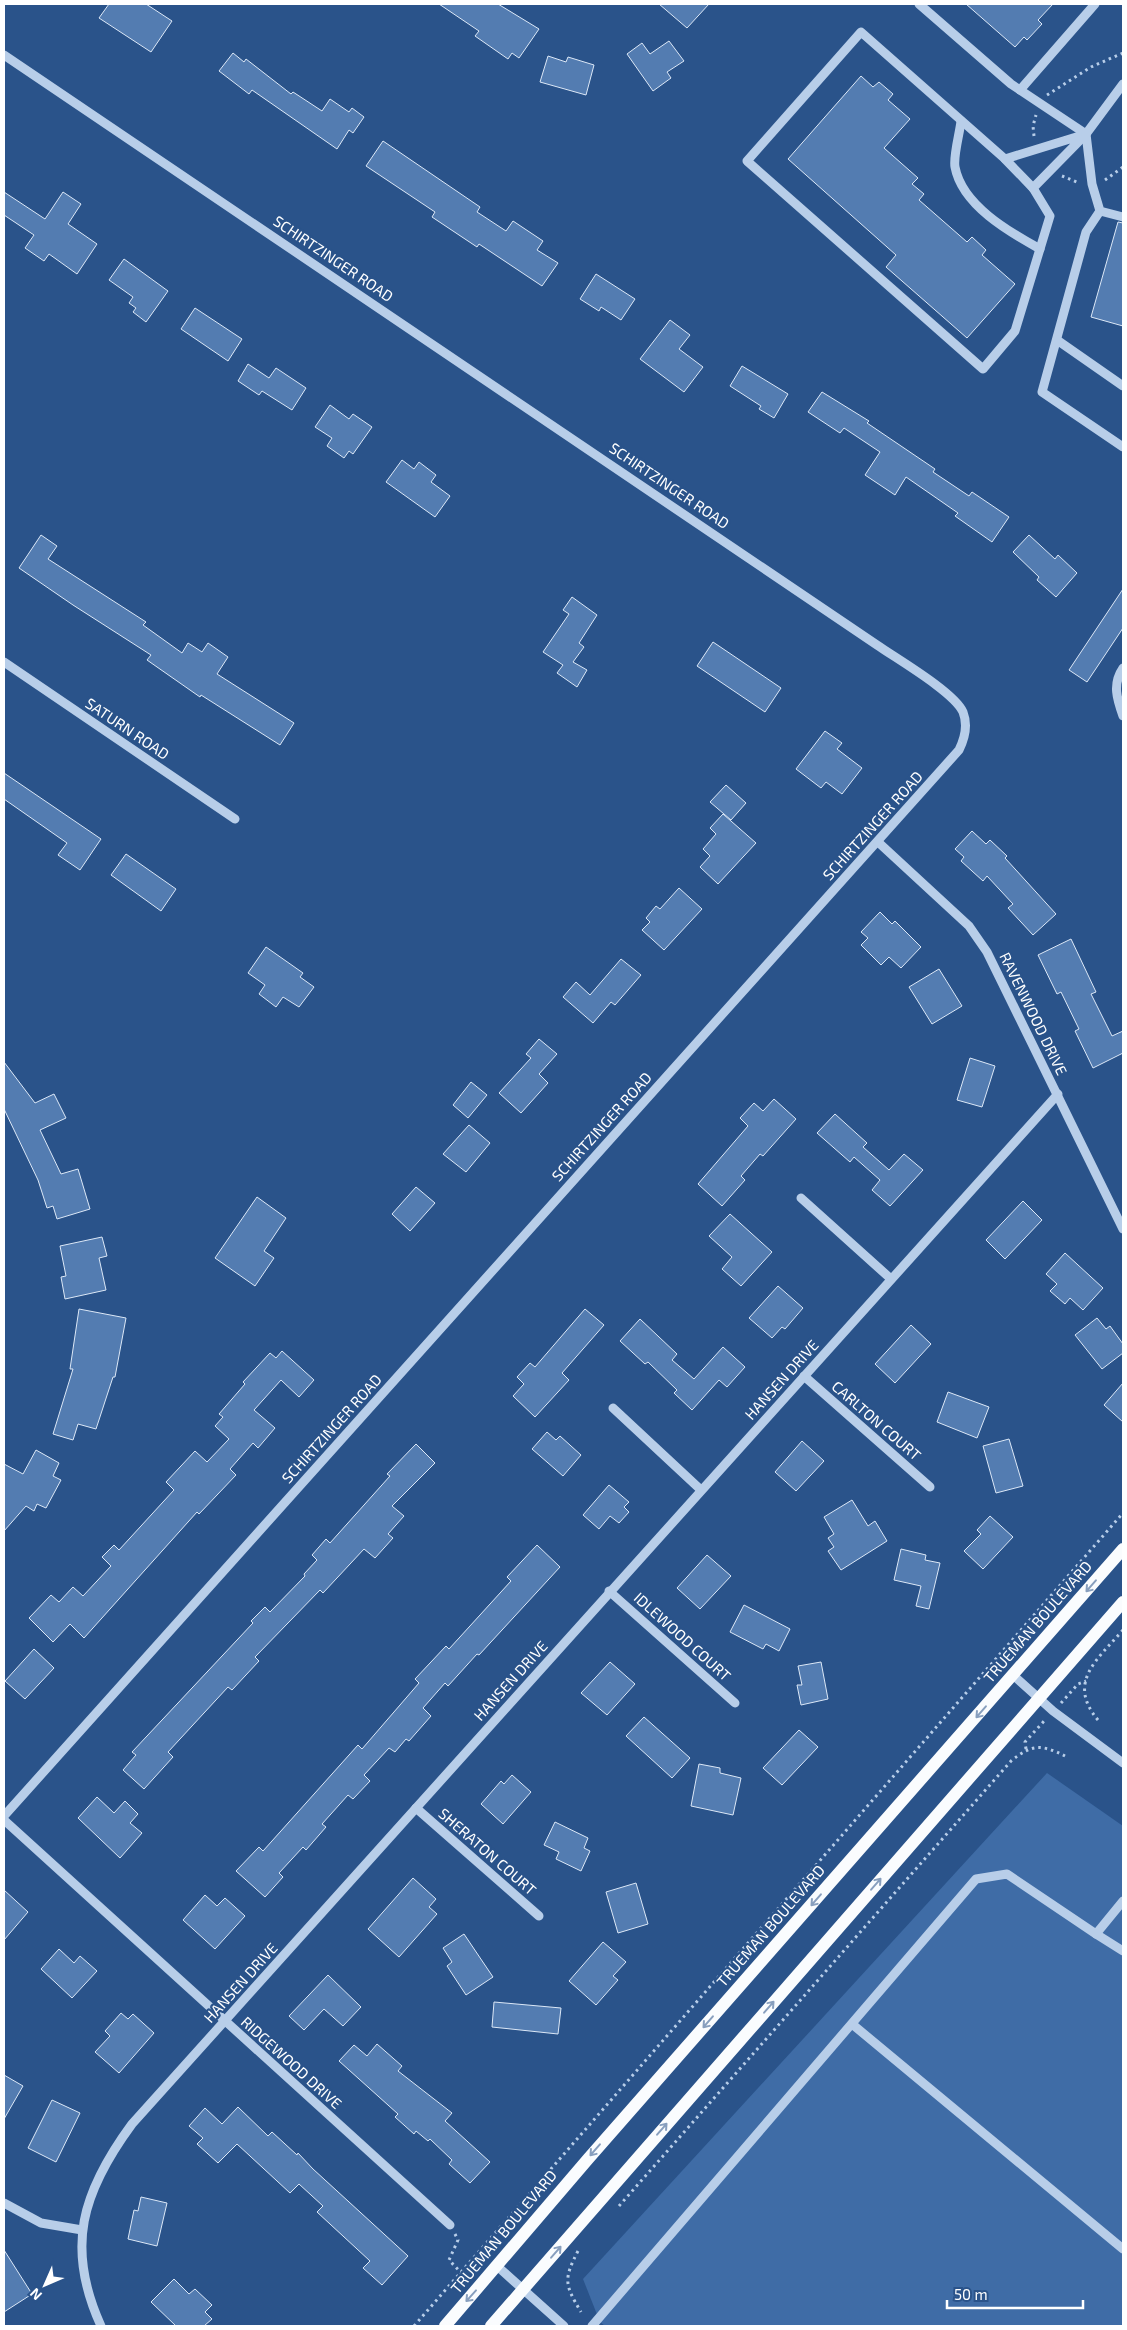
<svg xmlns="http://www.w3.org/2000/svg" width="1127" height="2330" viewBox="0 0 1127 2330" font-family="'Exo 2',sans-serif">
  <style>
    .green { fill: #3f6ca6 }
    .building { fill: #537cb1; stroke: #dce8f7 }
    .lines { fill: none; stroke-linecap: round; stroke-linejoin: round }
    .path { stroke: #b8cee9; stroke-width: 3; stroke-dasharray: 2.5 4; stroke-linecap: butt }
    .minor { stroke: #b8cee9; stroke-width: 9 }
    .major { stroke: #fafcfe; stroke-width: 12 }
    .oneway { stroke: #889fbe }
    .labels { text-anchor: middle; stroke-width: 4.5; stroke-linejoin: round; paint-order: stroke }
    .street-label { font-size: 15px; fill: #fff; stroke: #2a538a }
  </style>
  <rect width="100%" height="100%" fill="#2a538a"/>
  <path class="green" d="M1047,1773L1123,1826V2326H605L600,2322L583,2279Z"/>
  <g class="building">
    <path d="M109,4H146L172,21L151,52L99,18Z"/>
    <path d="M439,4H498L539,29L519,58L512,53L508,59L475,36L479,31Z"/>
    <path d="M659,4H709L687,28Z"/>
    <path d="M966,4H1053L1038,20L1042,24L1027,40L1024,37L1015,47Z"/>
    <path d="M669,41L684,61L667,72L671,78L653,91L627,54L642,43L650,54Z"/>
    <path d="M233,53L244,62L246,59L291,94L293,92L322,111L330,99L349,112L352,108L364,117L353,133L349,130L337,149L252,90L249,94L219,71Z"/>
    <path d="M548,56L566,62L568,57L594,65L586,95L540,82Z"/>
    <path d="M861,76L873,87L879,82L893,94L888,100L910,119L884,148L918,178L912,184L924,194L919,200L967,242L972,237L986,250L982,255L1015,284L967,338L886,267L896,255L788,159Z"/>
    <path d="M383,141L480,207L477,212L506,231L513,221L543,241L537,250L558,263L542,286L479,244L477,247L432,217L435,212L366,166Z"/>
    <path d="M4,192L45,219L63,192L81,204L68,224L97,244L77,274L49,254L44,261L25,248L34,235L4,215Z"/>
    <path d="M1118,222L1123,223V326L1091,317Z"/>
    <path d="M124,259L168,291L146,322L133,312L136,308L129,303L133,297L109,280Z"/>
    <path d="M596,274L635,299L621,320L601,307L599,311L580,299Z"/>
    <path d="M195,308L242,339L228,361L181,329Z"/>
    <path d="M670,320L690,335L679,349L703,367L684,392L640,359Z"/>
    <path d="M248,364L269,378L276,368L306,388L292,410L262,391L259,395L238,381Z"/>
    <path d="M742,366L788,394L774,418L759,409L761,406L730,386Z"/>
    <path d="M822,392L869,421L867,423L935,469L933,472L969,496L972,492L1009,517L992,542L955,516L958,513L906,477L895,495L865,475L880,452L844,428L840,433L808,412Z"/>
    <path d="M330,405L349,419L353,414L372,427L353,454L349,451L344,458L327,446L332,438L315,427Z"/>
    <path d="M402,460L414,469L419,462L436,475L431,482L450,496L435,517L386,482Z"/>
    <path d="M41,535L57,546L48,559L146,622L143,625L182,653L188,643L202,652L208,643L228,657L217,674L294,723L280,745L201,695L200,697L147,660L151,655L73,605L19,568Z"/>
    <path d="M1029,535L1055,559L1058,555L1077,573L1056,597L1037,580L1039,577L1013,552Z"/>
    <path d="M1123,589V628L1087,682L1069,670Z"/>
    <path d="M572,597L597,615L579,643L584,647L573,662L587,670L577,687L557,673L563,665L543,652L569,614L563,610Z"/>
    <path d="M713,642L781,688L765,712L697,666Z"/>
    <path d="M825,731L842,743L837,749L862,768L842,794L826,782L821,788L796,769Z"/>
    <path d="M4,773L101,839L80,870L58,855L67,843L4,799Z"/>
    <path d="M726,785L746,803L731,820L710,802Z"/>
    <path d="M723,814L756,843L718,884L700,867L710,856L703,849L716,834L710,828Z"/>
    <path d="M972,831L986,844L990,840L1007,856L1005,858L1056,914L1033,935L1008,908L1013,904L987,876L983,881L961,861L964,857L955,849Z"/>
    <path d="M126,854L176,889L161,911L111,875Z"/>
    <path d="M679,888L702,909L664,950L642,930L650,922L646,918L656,906L660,909Z"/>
    <path d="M880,912L892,924L895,921L921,947L901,968L889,957L881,965L861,945L868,938L861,932Z"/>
    <path d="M1071,939L1096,992L1091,994L1112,1036L1123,1031V1053L1093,1068L1075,1031L1079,1029L1061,992L1057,994L1038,955Z"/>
    <path d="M266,947L303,973L300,977L314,987L299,1007L283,997L276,1007L259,994L265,985L248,973Z"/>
    <path d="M621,959L641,975L615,1005L611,1002L593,1023L563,997L576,982L590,995Z"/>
    <path d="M939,969L962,1006L932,1024L909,987Z"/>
    <path d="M539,1039L557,1054L539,1074L548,1083L521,1113L499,1093L531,1058L526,1054Z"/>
    <path d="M970,1058L995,1066L982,1107L957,1100Z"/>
    <path d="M4,1062L35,1103L54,1094L66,1118L40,1130L61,1174L78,1169L90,1209L57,1219L53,1206L47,1208L38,1180L4,1109Z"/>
    <path d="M471,1082L487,1095L468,1118L453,1105Z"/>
    <path d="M774,1099L796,1119L763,1156L760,1154L741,1176L745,1180L722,1206L698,1184L748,1126L740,1118L754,1103L763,1111Z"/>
    <path d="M835,1114L867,1143L863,1147L889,1170L904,1154L923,1170L890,1206L872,1190L880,1180L854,1157L850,1162L817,1133Z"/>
    <path d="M469,1125L490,1143L466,1172L443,1154Z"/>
    <path d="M416,1187L435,1203L410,1231L392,1214Z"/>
    <path d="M257,1197L286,1218L264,1251L274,1258L255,1286L215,1258Z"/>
    <path d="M1023,1201L1042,1220L1005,1259L986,1240Z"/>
    <path d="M730,1214L772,1252L741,1286L722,1269L732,1257L709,1236Z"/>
    <path d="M102,1237L107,1256L99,1258L106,1290L65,1299L61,1277L66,1276L60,1246Z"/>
    <path d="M1065,1253L1103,1288L1083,1310L1070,1298L1065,1304L1050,1291L1057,1284L1046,1274Z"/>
    <path d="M778,1286L803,1308L785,1329L782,1327L772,1338L749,1318Z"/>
    <path d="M79,1309L126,1318L115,1377H113L96,1429L78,1424L73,1440L53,1434L73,1369H70Z"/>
    <path d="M585,1309L604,1325L562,1373L569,1380L535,1417L513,1396L524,1384L517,1377L530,1363L535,1367Z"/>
    <path d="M1097,1318L1106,1329L1110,1326L1123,1344V1353L1102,1369L1075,1335Z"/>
    <path d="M640,1319L677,1354L672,1360L694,1379L723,1347L745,1367L727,1387L719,1380L692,1410L674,1393L677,1390L648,1362L645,1364L620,1341Z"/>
    <path d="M911,1325L931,1344L895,1383L875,1364Z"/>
    <path d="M282,1351L314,1380L299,1397L281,1380L254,1410L275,1428L258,1448L253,1443L230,1469L236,1475L199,1514L197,1512L84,1638L70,1624L53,1642L29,1618L51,1595L59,1602L73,1587L83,1596L111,1566L102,1557L114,1545L119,1550L174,1490L166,1482L195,1451L207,1462L229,1439L215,1426L223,1417L219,1414L245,1384L243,1382L270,1353L276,1358Z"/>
    <path d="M1123,1383V1422L1104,1405Z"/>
    <path d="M948,1392L989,1407L977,1438L937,1422Z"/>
    <path d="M547,1432L556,1440L560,1436L581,1455L563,1476L532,1449Z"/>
    <path d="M1009,1439L1023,1486L996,1493L983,1446Z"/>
    <path d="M802,1441L824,1461L796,1491L775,1472Z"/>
    <path d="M416,1444L435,1463L392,1506L404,1516L388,1534L393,1538L375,1558L364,1549L323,1593L320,1590L255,1657L259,1661L232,1690L228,1687L168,1752L173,1757L144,1789L123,1770L136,1755L132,1752L253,1623L251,1621L265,1607L270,1612L305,1576L304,1574L317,1560L312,1555L326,1539L330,1543L390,1476L387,1474Z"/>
    <path d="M36,1450L59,1463L53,1476L61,1480L46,1508L37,1504L34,1511L26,1506L4,1531V1464L23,1474Z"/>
    <path d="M609,1485L629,1502L624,1507L629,1512L619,1523L610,1516L599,1529L583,1515Z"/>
    <path d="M852,1500L868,1526L875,1521L887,1541L841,1570L828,1551L834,1547L828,1538L834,1534L824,1517Z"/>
    <path d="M990,1516L1013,1537L983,1569L964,1551L981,1534L977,1530Z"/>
    <path d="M537,1545L560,1567L479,1655L477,1654L448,1686L445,1683L423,1708L431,1716L409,1741L406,1739L395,1752L389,1748L364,1775L370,1781L353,1799L348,1795L322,1824L326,1827L306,1850L303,1847L279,1873L283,1877L265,1897L236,1871L259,1847L263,1851L358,1745L362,1749L419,1683L415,1679L446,1646L449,1649L511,1581L507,1577Z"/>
    <path d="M901,1549L926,1555L925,1560L940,1563L929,1609L916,1606L921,1586L894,1580Z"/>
    <path d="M707,1555L731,1576L700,1609L677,1588Z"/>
    <path d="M744,1605L790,1629L779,1651L766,1644L763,1649L730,1632Z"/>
    <path d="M34,1649L54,1668L25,1699L5,1681Z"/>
    <path d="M610,1662L635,1684L607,1715L581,1693Z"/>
    <path d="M821,1662L828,1699L801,1705L797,1685H802L798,1666Z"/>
    <path d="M644,1717L690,1758L672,1778L626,1736Z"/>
    <path d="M799,1730L818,1747L782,1785L763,1768Z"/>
    <path d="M699,1764L720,1768V1773L741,1778L733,1815L691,1806Z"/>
    <path d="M512,1775L531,1792L503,1824L481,1804L501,1781L504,1784Z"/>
    <path d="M97,1797L114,1813L125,1801L138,1814L130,1823L142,1833L120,1858L78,1818Z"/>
    <path d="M555,1822L588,1838L584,1848L590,1851L581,1871L556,1859L559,1852L544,1845Z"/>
    <path d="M413,1878L436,1899L429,1907L437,1914L399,1957L368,1929Z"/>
    <path d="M636,1883L648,1924L618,1933L606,1892Z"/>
    <path d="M4,1890L28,1912L4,1940Z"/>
    <path d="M205,1895L217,1906L225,1898L245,1916L215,1949L183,1920Z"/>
    <path d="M464,1934L493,1977L466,1995L447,1966L452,1962L443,1948Z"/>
    <path d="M603,1942L626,1962L613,1976L618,1980L596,2005L569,1981Z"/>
    <path d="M59,1949L74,1963L80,1956L97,1971L72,1998L41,1969Z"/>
    <path d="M328,1975L361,2007L343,2026L324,2009L304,2030L289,2016Z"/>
    <path d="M494,2002L561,2008L558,2034L492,2027Z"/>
    <path d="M121,2013L128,2019L133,2014L154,2033L119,2073L95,2052L110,2036L105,2031Z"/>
    <path d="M377,2044L402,2066L398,2071L452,2113L445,2121L490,2162L470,2183L449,2164L452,2160L430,2139L428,2141L416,2131L414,2134L395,2117L398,2114L339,2061L354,2045L367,2056Z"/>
    <path d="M4,2075L23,2086L4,2119Z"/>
    <path d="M52,2100L80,2113L56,2162L28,2148Z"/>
    <path d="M238,2107L268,2136L272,2132L297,2155L298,2153L313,2169L408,2256L382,2285L363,2268L370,2261L317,2212L323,2206L299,2184L290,2193L237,2144L218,2163L197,2144L203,2138L189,2126L205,2108L222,2124Z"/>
    <path d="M141,2197L167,2203L157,2246L128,2239L134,2210L138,2211Z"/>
    <path d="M4,2250L32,2294L4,2312Z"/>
    <path d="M174,2279L189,2294L195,2289L212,2305L205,2312L212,2319L204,2326H176L151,2302Z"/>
  </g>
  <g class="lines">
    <g class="path">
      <path d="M1047,95L1091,67L1123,53"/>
      <path d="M1034,136L1033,126L1036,115"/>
      <path d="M1062,176L1079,183"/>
      <path d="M1105,180L1123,167"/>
      <path d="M1061,1703L1078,1684L1086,1681"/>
      <path d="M1098,1720C1066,1682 1098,1659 1123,1630"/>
      <path d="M1026,1749L1025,1742L1045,1720"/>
      <path d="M619,2206L1011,1761C1032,1744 1041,1744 1065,1756"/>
      <path d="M455,2234L458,2240L449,2260L467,2279"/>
      <path d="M578,2251C563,2280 565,2285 581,2312"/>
      <path d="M414,2326L1123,1513"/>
    </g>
    <g class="minor">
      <path d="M919,4L1011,84L1086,134"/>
      <path d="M4,55L877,645C897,659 954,692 963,712C968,725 965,738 959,750L4,1816"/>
      <path d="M1020,90L1095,4"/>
      <path d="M961,121C960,132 953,156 955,167C962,205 1009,232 1040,249"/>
      <path d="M1086,134L1005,159L861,32L747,161L983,369L1015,331L1050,216L1033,188L1086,134L1123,84"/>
      <path d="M1086,134L1092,184L1100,211L1123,217"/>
      <path d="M1005,159L1033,188"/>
      <path d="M1100,211L1086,232L1042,392L1123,447"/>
      <path d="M1057,340L1123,386"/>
      <path d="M4,662L235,819"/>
      <path d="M1123,668C1112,684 1117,699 1123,716"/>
      <path d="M878,842L969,926L987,952L1123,1229"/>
      <path d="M801,1198L891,1279"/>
      <path d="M804,1376L930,1487"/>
      <path d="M613,1408L701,1490"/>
      <path d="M609,1591L735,1703"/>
      <path d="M1013,1675L1053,1711L1123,1763"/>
      <path d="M416,1808L539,1916"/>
      <path d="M4,1820L450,2225"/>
      <path d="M1096,1934L1123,1951"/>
      <path d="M852,2024L1123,2249"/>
      <path d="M4,2203L41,2223L82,2230"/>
      <path d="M497,2266L564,2326"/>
      <path d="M101,2326C65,2247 82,2192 132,2124L1058,1094"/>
      <path d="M592,2326L976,1879L1007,1874L1096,1934L1123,1901"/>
    </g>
    <g class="major">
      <path d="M445,2326L588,2159L1123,1549"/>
      <path d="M491,2326L1123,1602"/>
    </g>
  </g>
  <defs><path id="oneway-shaft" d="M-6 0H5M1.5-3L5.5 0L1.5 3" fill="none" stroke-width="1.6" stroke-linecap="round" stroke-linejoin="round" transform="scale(1.25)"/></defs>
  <g class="oneway">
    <use href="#oneway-shaft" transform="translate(1091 1586) rotate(131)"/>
    <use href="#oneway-shaft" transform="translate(981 1712) rotate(131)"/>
    <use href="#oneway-shaft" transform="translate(876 1884) rotate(-49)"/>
    <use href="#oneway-shaft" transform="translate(816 1900) rotate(131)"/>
    <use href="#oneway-shaft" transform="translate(769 2007) rotate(-49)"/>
    <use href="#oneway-shaft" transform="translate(708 2022) rotate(131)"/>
    <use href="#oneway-shaft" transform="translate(662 2129) rotate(-49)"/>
    <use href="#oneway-shaft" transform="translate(595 2150) rotate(131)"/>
    <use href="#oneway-shaft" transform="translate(556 2252) rotate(-49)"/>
    <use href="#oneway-shaft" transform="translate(471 2296) rotate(132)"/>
  </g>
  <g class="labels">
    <g class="street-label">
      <text transform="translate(333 259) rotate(34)" y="5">SCHIRTZINGER ROAD</text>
      <text transform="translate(669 486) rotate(34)" y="5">SCHIRTZINGER ROAD</text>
      <text transform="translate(127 729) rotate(34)" y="5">SATURN ROAD</text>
      <text transform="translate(873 826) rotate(-48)" y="5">SCHIRTZINGER ROAD</text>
      <text transform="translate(1033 1014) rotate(64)" y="5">RAVENWOOD DRIVE</text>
      <text transform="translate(602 1127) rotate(-48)" y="5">SCHIRTZINGER ROAD</text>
      <text transform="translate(782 1380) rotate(-48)" y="5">HANSEN DRIVE</text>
      <text transform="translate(876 1421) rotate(41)" y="5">CARLTON COURT</text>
      <text transform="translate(332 1429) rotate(-48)" y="5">SCHIRTZINGER ROAD</text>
      <text transform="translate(1038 1622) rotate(-49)" y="5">TRUEMAN BOULEVARD</text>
      <text transform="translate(682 1637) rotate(42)" y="5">IDLEWOOD COURT</text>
      <text transform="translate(511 1681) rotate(-48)" y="5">HANSEN DRIVE</text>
      <text transform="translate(487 1852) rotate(41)" y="5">SHERATON COURT</text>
      <text transform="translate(771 1926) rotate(-49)" y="5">TRUEMAN BOULEVARD</text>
      <text transform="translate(241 1983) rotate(-48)" y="5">HANSEN DRIVE</text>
      <text transform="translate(291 2063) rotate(42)" y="5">RIDGEWOOD DRIVE</text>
      <text transform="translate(504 2232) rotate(-50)" y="5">TRUEMAN BOULEVARD</text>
    </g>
  </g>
  <rect width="1127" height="2330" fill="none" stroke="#ffffff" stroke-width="10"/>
  <g transform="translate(45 2285) rotate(225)" stroke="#2a538a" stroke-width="4" paint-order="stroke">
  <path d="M0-4L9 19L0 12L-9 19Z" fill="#ffffff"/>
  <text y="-8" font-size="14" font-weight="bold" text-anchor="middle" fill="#ffffff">N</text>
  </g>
  <path d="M947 2300v8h136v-8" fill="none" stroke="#ffffff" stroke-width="2.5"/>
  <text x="954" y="2300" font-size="15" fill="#ffffff" stroke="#2a538a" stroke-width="4" paint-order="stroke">50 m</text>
</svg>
